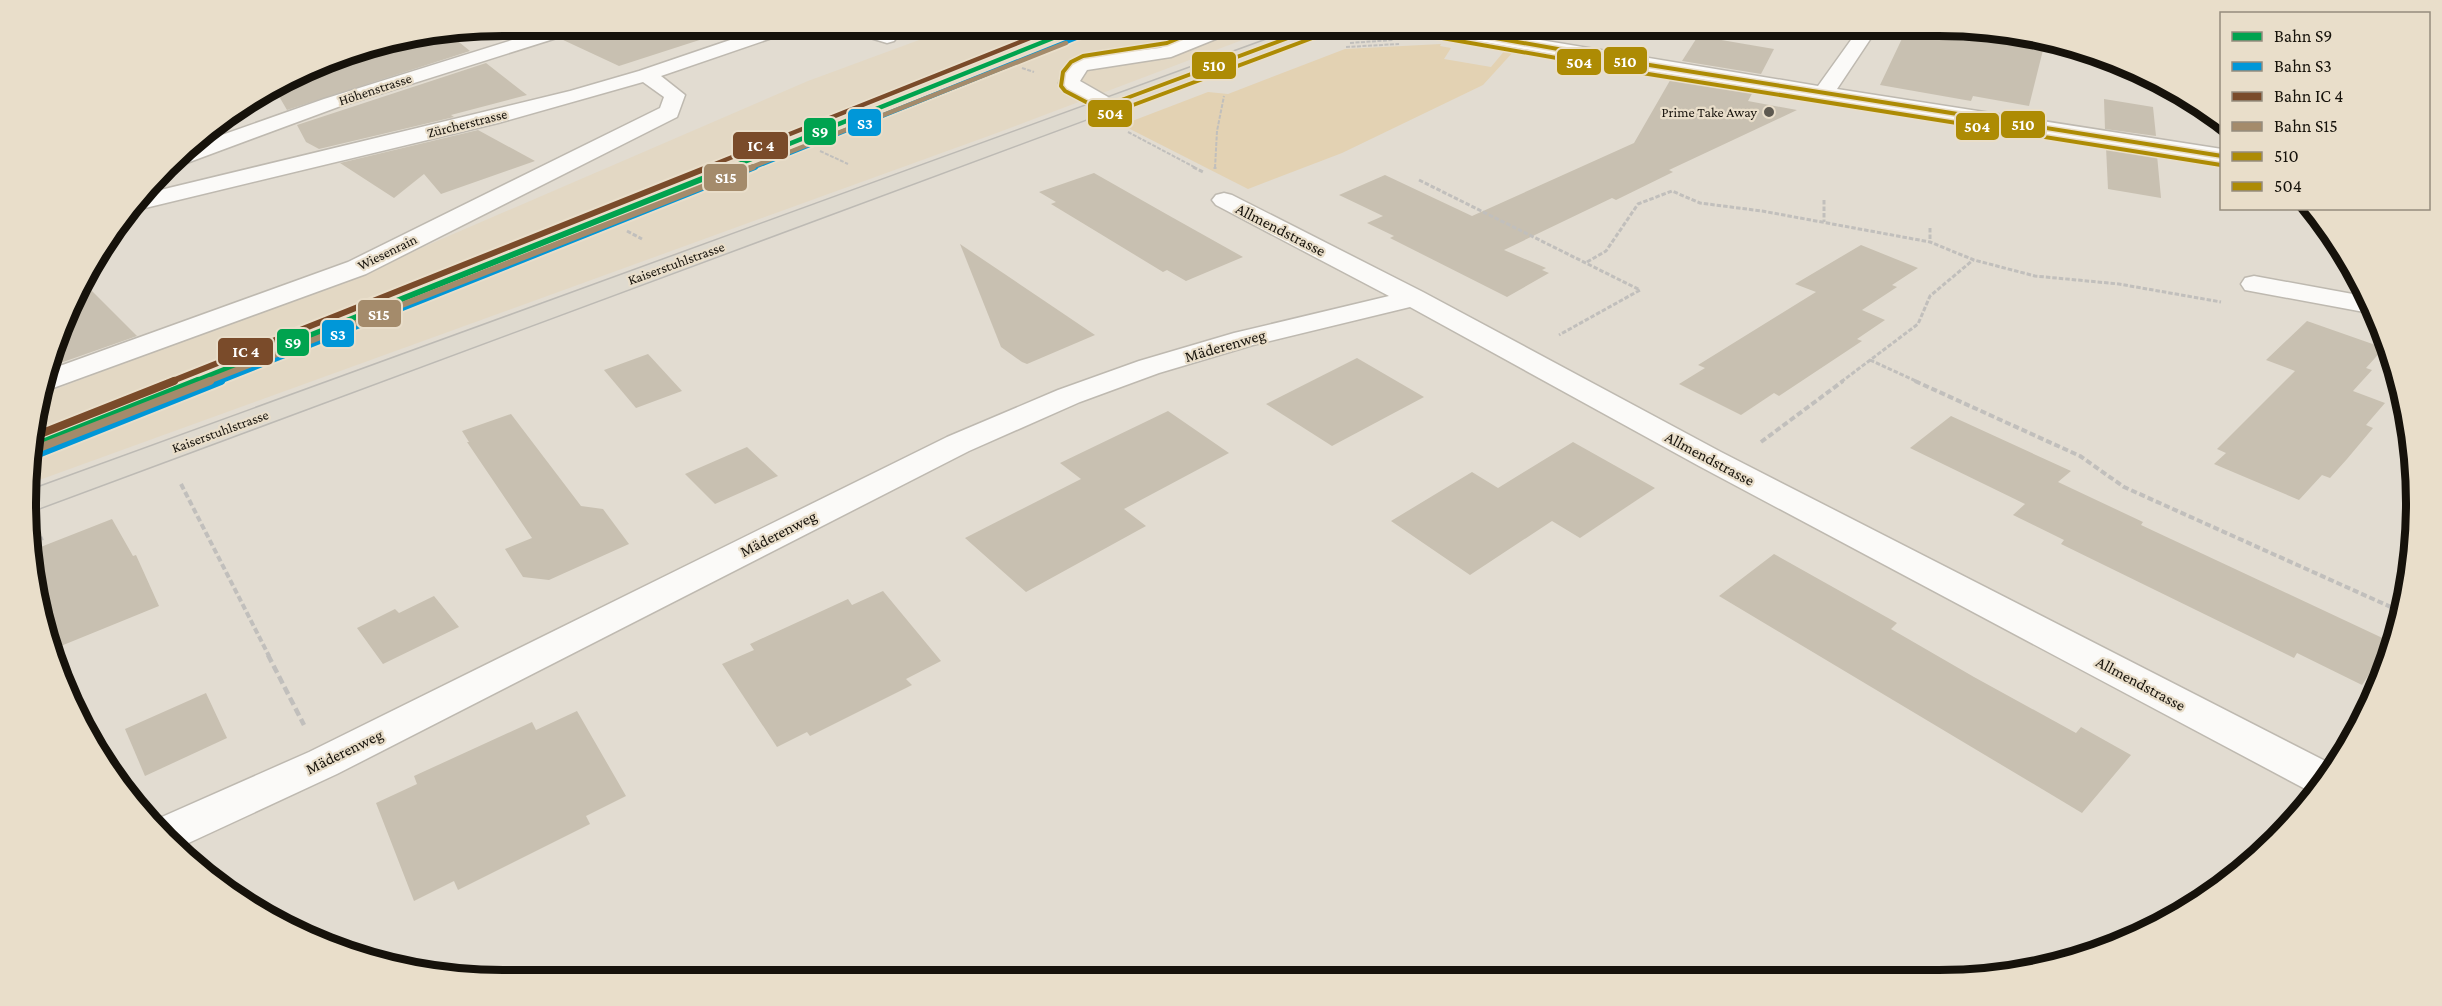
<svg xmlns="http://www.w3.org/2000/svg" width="2442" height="1006" viewBox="0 0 2442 1006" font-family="'Crimson Pro',serif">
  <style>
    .built { fill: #e3d8c4 }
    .green { fill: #e3d2b3 }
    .building { fill: #c8c0b1 }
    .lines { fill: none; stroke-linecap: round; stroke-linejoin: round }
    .minor-casing { stroke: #beb9b0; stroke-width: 3 }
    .major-casing { stroke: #bdbab4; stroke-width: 3 }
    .path-far3 { stroke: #c1bfbc; stroke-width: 2; stroke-dasharray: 4 1.5; stroke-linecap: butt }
    .path-far2 { stroke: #c1bfbc; stroke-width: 3; stroke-dasharray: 4.5 2; stroke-linecap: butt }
    .path-far1 { stroke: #c1bfbc; stroke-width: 4; stroke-dasharray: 6 3; stroke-linecap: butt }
    .path { stroke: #c1bfbc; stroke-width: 4.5; stroke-dasharray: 8 4; stroke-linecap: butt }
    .minor { fill: #fbfaf8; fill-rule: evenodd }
    .major { fill: #dfdacf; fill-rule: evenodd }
    .bus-1-casing { stroke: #e9deca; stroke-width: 7 }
    .bus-2-casing { stroke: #e9deca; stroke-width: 7 }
    .bus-1 { stroke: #ad8b04; stroke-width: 4 }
    .bus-2 { stroke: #ad8b04; stroke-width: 4 }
    .rail-1-far2-casing { stroke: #e9deca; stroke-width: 8 }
    .rail-1-far1-casing { stroke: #e9deca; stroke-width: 10 }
    .rail-1-casing { stroke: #e9deca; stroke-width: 12 }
    .rail-2-far2-casing { stroke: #e9deca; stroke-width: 8 }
    .rail-2-far1-casing { stroke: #e9deca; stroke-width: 10 }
    .rail-2-casing { stroke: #e9deca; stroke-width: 12 }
    .rail-3-far2-casing { stroke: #e9deca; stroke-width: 8 }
    .rail-3-far1-casing { stroke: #e9deca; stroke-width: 10 }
    .rail-3-casing { stroke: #e9deca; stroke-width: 12 }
    .rail-4-far2-casing { stroke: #e9deca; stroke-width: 8 }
    .rail-4-far1-casing { stroke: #e9deca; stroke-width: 10 }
    .rail-4-casing { stroke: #e9deca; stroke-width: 12 }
    .rail-1-far2 { stroke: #00a34f; stroke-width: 4.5 }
    .rail-1-far1 { stroke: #00a34f; stroke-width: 6 }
    .rail-1 { stroke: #00a34f; stroke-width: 8 }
    .rail-2-far2 { stroke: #0097d8; stroke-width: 4.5 }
    .rail-2-far1 { stroke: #0097d8; stroke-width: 6 }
    .rail-2 { stroke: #0097d8; stroke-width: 8 }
    .rail-3-far2 { stroke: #7a4b2a; stroke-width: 4.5 }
    .rail-3-far1 { stroke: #7a4b2a; stroke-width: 6 }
    .rail-3 { stroke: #7a4b2a; stroke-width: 8 }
    .rail-4-far2 { stroke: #a48b6b; stroke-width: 4.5 }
    .rail-4-far1 { stroke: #a48b6b; stroke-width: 6 }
    .rail-4 { stroke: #a48b6b; stroke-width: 8 }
    .poi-dot { fill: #5d5950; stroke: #e9deca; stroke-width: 2 }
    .labels { text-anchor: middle; stroke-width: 4.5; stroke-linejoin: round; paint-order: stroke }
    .far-street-label { font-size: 14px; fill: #16120b; stroke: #e9deca }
    .far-poi-label { font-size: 14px; fill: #16120b; stroke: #e9deca; text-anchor: end }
    .street-label { font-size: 16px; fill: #16120b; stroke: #e9deca }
    .rim { fill: none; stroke: #16120b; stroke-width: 8 }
    .line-badge { stroke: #e9deca; stroke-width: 2 }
    .badge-label { font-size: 16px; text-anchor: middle; font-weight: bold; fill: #fff }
  </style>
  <rect width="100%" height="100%" fill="#e2dcd1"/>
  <path class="built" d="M957,26H1279L994,134L31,483L30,440L40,395L363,273L808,81Z"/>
  <path class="green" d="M1441,44L1440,46L1451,48L1444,59L1491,67L1506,49L1514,51L1483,85L1342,153L1248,189L1128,128L1127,123L1208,92L1228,94L1345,49Z"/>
  <g class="building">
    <path d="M586,26H717L718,34L619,66L561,39L583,32Z"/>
    <path d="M1908,26L2044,46L2029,106L1973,96L1971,101L1880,85Z"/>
    <path d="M449,34L470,51L287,110L273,86L396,48L389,44Z"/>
    <path d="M1698,36L1774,49L1761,74L1682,61Z"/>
    <path d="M486,63L527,95L451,115L454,117L319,149L306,142L297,125Z"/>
    <path d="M1672,77L1754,90L1748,101L1797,110L1669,170L1673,172L1616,200L1612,198L1504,250L1546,268L1542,270L1549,273L1507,297L1390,238L1394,236L1367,223L1383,216L1339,195L1385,175L1472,216L1634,143Z"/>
    <path d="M2104,99L2153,107L2156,136L2105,129Z"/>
    <path d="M478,130L535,161L441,194L424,174L394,198L340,163Z"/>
    <path d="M2106,147L2157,155L2161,198L2108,189Z"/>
    <path d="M1094,173L1168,215L1243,257L1186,281L1167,270L1163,272L1089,227L1051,204L1056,202L1039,192Z"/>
    <path d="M960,244L1055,308L1095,335L1027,364L1022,362L1001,347Z"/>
    <path d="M1861,245L1918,268L1892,285L1897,287L1862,310L1885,320L1857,339L1862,341L1779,396L1774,393L1741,415L1679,384L1705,368L1698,365L1816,292L1795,284Z"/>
    <path d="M82,281L137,336L46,368L51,349Z"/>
    <path d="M2307,321L2384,348L2366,368L2372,370L2353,391L2385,403L2366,425L2373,428L2347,459L2330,478L2322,475L2299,500L2214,464L2226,453L2217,449L2295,371L2266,360Z"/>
    <path d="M648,354L682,391L636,408L604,370Z"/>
    <path d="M1357,358L1424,397L1332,446L1266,404Z"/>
    <path d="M1168,411L1229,453L1124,509L1146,526L1026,592L965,538L1081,479L1060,463Z"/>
    <path d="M511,414L581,506L603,509L629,544L549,580L523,577L505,549L532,538L467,442H469L462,431Z"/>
    <path d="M1951,416L2071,471L2058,482L2143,522L2141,525L2391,642L2362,685L2297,653L2294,658L2061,544L2064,540L2013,515L2025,504L1910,448Z"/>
    <path d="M1573,442L1655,488L1580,538L1552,521L1470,575L1391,521L1472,472L1498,488Z"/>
    <path d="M747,447L778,476L715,504L685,474Z"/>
    <path d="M112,519L133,556L136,555L159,606L51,650L35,596L33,550Z"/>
    <path d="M1774,554L1897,623L1891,629L1974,677L2076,733L2081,727L2131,755L2082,813L1719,596Z"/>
    <path d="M883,591L941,661L906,679L912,685L810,736L807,732L777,747L722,664L754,650L750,644L848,599L852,605Z"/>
    <path d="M434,596L459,627L383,664L357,628L395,609L399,613Z"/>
    <path d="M206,693L227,738L145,776L125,729Z"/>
    <path d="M577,711L626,796L586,816L590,824L458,890L454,881L414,901L376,803L417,784L414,776L532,722L536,730Z"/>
  </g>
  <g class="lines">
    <defs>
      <g id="minor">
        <path d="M557,26H584L582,30L338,107L184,164L171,165L185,148L324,99Z"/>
        <path d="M771,26H797L795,30L661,76L685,95L677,117L366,274L53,388L41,390L46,371L348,262L660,108L664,97L643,82L498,123L141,209L136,208L148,193L570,91L639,71Z"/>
        <path d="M842,26C857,24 886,23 897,37L894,41L887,43L844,30Z"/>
        <path d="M1216,26H1240L1238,30L1171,57L1087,70L1080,81L1115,101L1119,105L1115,109C1097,114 1077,96 1062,87L1059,83L1063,72L1073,62L1091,56L1160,48Z"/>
        <path d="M1418,26H1456L1818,86L1861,26H1879L1837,89L2222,149V163L1643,70L1427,32L1420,30Z"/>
        <path d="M1224,193L1232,195L1423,292L1721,452L2337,767L2336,769L2315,793L2311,792L1699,466L1410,307L1253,345L1159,373L1080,402L969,451L337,774L182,846L180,847L155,820L309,752L947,437L1058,390L1139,361L1234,333L1389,296L1216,205L1212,200L1216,195Z"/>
        <path d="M2254,276L2369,297L2375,314L2245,290L2241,284L2245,278Z"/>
      </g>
      <path id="major" d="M1304,26H1329L1327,30L32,511L31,490Z"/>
    </defs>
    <use href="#minor" class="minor-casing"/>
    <use href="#major" class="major-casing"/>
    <g class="path-far3">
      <path d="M1353,36L1383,31L1393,40"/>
      <path d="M1350,43L1393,40"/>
      <path d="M1346,47L1399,44"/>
      <path d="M1022,68L1034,72"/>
      <path d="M1128,132L1196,168"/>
      <path d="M820,151L848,164"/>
      <path d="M1215,168L1217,131L1224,96"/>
    </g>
    <g class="path-far2">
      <path d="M1193,167L1203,172"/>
      <path d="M1215,169V167"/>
      <path d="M1419,180L1640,290L1559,335"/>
      <path d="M1824,200V222"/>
      <path d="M1930,228V242"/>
      <path d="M627,231L642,239"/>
      <path d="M1587,262L1606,251L1638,204L1672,191L1700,203L1762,211L1930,242L1974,260L2035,276L2119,284L2221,302"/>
      <path d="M1870,360L1918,382"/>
      <path d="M1841,382L1918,324L1930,296L1973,260"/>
    </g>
    <g class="path-far1">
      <path d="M1915,381L2080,456L2124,487L2402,612"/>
      <path d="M1761,442L1843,381"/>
      <path d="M181,484L269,656"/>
      <path d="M33,542L43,538"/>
    </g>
    <path class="path" d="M268,655L304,725"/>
    <use href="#minor" class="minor"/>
    <use href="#major" class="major"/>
    <defs>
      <g id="bus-1">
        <path d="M1427,26L1643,64L2222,156"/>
        <path d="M1108,105L1320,26"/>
      </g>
      <g id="bus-2">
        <path d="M1208,26L1167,43L1083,56L1071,62L1063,72L1061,86L1065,91L1109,114L1323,34"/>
        <path d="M1425,35L1642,73L2221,165"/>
      </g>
    </defs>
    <use href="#bus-1" class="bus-1-casing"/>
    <use href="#bus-2" class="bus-2-casing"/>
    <use href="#bus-1" class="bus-1"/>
    <use href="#bus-2" class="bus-2"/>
    <defs>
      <path id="rail-1-far2" d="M729,168L1083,26"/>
      <path id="rail-1-far1" d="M194,382L732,167"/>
      <path id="rail-1" d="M30,448L198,381"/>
      <path id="rail-2-far2" d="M752,168L1086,34"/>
      <path id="rail-2-far1" d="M217,382L755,167"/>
      <path id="rail-2" d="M33,456L221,381"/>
      <path id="rail-3-far2" d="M705,168L1060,26"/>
      <path id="rail-3-far1" d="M170,382L709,167"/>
      <path id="rail-3" d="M30,438L174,381"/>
      <path id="rail-4-far2" d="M749,168L1066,43"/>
      <path id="rail-4-far1" d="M206,382L753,167"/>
      <path id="rail-4" d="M39,448L210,381"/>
    </defs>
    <use href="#rail-1-far2" class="rail-1-far2-casing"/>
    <use href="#rail-1-far1" class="rail-1-far1-casing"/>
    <use href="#rail-1" class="rail-1-casing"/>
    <use href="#rail-2-far2" class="rail-2-far2-casing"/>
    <use href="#rail-2-far1" class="rail-2-far1-casing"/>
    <use href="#rail-2" class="rail-2-casing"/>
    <use href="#rail-3-far2" class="rail-3-far2-casing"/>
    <use href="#rail-3-far1" class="rail-3-far1-casing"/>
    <use href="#rail-3" class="rail-3-casing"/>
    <use href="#rail-4-far2" class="rail-4-far2-casing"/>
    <use href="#rail-4-far1" class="rail-4-far1-casing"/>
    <use href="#rail-4" class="rail-4-casing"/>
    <use href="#rail-1-far2" class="rail-1-far2"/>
    <use href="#rail-1-far1" class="rail-1-far1"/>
    <use href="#rail-1" class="rail-1"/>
    <use href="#rail-2-far2" class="rail-2-far2"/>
    <use href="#rail-2-far1" class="rail-2-far1"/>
    <use href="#rail-2" class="rail-2"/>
    <use href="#rail-3-far2" class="rail-3-far2"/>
    <use href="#rail-3-far1" class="rail-3-far1"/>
    <use href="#rail-3" class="rail-3"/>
    <use href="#rail-4-far2" class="rail-4-far2"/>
    <use href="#rail-4-far1" class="rail-4-far1"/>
    <use href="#rail-4" class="rail-4"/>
  </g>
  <circle class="poi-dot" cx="1769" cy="112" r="6"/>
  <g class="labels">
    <g class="far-street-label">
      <text transform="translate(375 89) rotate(-18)" y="5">Höhenstrasse</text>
      <text transform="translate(467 123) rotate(-14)" y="5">Zürcherstrasse</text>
      <text transform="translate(387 252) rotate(-26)" y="5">Wiesenrain</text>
      <text transform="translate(676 263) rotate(-20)" y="5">Kaiserstuhlstrasse</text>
      <text transform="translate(220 431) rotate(-20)" y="5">Kaiserstuhlstrasse</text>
    </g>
    <g class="far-poi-label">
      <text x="1757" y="117">Prime Take Away</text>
    </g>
    <g class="street-label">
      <text transform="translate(1281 229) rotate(27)" y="6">Allmendstrasse</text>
      <text transform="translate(1225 345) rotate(-16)" y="6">Mäderenweg</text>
      <text transform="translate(1710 458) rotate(28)" y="6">Allmendstrasse</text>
      <text transform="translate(778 533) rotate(-27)" y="6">Mäderenweg</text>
      <text transform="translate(2141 683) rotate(28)" y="6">Allmendstrasse</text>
      <text transform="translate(344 751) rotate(-26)" y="6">Mäderenweg</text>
    </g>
  </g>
  <path d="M0 0H2442V1006H0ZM503 36H1939A467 467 0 0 1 2406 503V503A467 467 0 0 1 1939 970H503A467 467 0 0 1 36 503V503A467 467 0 0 1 503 36Z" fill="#e9deca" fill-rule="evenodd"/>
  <path class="rim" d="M503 36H1939A467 467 0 0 1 2406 503V503A467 467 0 0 1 1939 970H503A467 467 0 0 1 36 503V503A467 467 0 0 1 503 36Z"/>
  <g class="line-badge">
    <rect x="1603" y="46" width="45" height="29" rx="6" fill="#ad8b04"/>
    <rect x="1556" y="48" width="46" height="28" rx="6" fill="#ad8b04"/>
    <rect x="1191" y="51" width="46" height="29" rx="6" fill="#ad8b04"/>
    <rect x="1087" y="99" width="46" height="29" rx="6" fill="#ad8b04"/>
    <rect x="847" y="108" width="35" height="29" rx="6" fill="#0097d8"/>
    <rect x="2000" y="110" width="46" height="29" rx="6" fill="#ad8b04"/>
    <rect x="1955" y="112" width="45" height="29" rx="6" fill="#ad8b04"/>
    <rect x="803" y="117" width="34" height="29" rx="6" fill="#00a34f"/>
    <rect x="732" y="131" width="57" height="29" rx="6" fill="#7a4b2a"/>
    <rect x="703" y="163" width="45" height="29" rx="6" fill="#a48b6b"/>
    <rect x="357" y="299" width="45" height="29" rx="6" fill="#a48b6b"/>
    <rect x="321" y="319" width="34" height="29" rx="6" fill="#0097d8"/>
    <rect x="276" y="328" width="34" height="29" rx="6" fill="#00a34f"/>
    <rect x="217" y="337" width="57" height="29" rx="6" fill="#7a4b2a"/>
  </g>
  <g class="badge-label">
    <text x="1625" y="67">510</text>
    <text x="1579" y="68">504</text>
    <text x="1214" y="71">510</text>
    <text x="1110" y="119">504</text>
    <text x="865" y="129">S3</text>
    <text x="2023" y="130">510</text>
    <text x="1977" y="132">504</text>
    <text x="820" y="137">S9</text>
    <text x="761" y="151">IC 4</text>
    <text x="726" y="183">S15</text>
    <text x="379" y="320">S15</text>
    <text x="338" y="340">S3</text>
    <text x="293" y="348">S9</text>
    <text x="246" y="357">IC 4</text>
  </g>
  <rect x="2220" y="12" width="210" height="198" fill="#e9deca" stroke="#958c7e" stroke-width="1.5"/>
  <rect x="2232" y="32" width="30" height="9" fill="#00a34f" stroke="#958c7e" stroke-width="1.5"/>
  <text x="2274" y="42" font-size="18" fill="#16120b">Bahn S9</text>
  <rect x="2232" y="62" width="30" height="9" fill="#0097d8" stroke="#958c7e" stroke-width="1.5"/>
  <text x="2274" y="72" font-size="18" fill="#16120b">Bahn S3</text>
  <rect x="2232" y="92" width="30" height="9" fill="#7a4b2a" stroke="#958c7e" stroke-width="1.5"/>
  <text x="2274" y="102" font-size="18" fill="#16120b">Bahn IC 4</text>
  <rect x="2232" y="122" width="30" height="9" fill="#a48b6b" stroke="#958c7e" stroke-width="1.5"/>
  <text x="2274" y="132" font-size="18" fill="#16120b">Bahn S15</text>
  <rect x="2232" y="152" width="30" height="9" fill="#ad8b04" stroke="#958c7e" stroke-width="1.5"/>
  <text x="2274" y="162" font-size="18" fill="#16120b">510</text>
  <rect x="2232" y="182" width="30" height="9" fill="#ad8b04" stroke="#958c7e" stroke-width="1.5"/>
  <text x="2274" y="192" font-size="18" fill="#16120b">504</text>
</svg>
